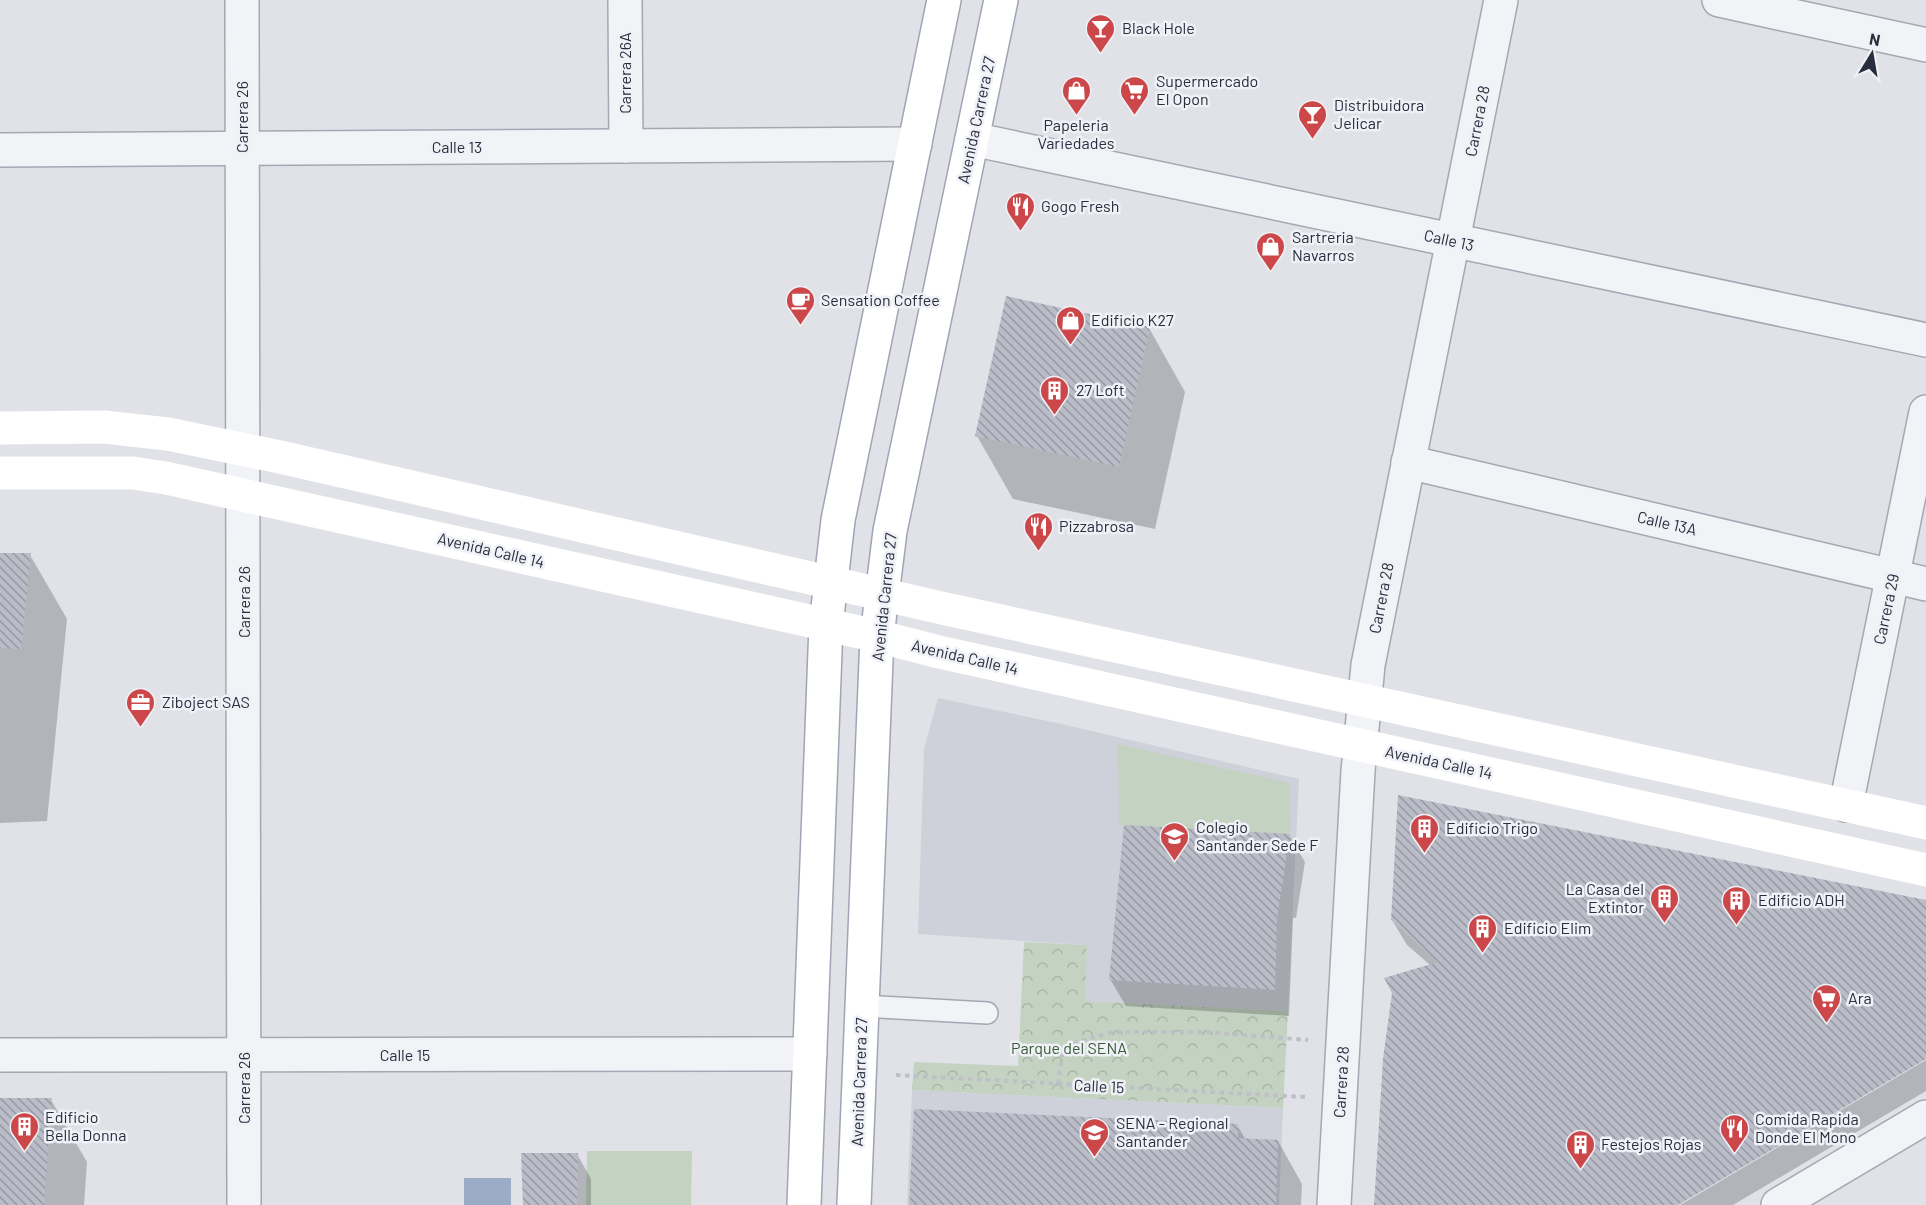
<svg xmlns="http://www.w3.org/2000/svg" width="1926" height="1205" viewBox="0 0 1926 1205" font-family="Barlow,sans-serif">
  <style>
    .built { fill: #ced1da }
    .green { fill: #c3d2c1 }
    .forest { fill: url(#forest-crowns) }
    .water { fill: #9babc8 }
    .shadow { fill: #0003 }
    .building { fill: url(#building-back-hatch) }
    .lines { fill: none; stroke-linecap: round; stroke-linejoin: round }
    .service-casing { stroke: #a5a8b2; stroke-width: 24 }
    .minor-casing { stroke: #a5a8b2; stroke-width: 36 }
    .tertiary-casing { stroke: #a5a8b2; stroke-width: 36 }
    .primary-casing { stroke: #9fa5b4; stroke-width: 36 }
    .path { stroke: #bec0c7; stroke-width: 4; stroke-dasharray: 4.5 4.5; stroke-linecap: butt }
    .service { stroke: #f2f3f7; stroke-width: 21 }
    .minor { stroke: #f2f3f7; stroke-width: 33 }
    .tertiary { stroke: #f2f3f7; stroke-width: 33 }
    .secondary { stroke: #fff; stroke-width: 33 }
    .primary { stroke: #fff; stroke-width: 33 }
    .labels { text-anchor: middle; stroke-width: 5; stroke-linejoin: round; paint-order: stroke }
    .poi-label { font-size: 16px; fill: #292e3f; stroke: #eff1f6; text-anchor: start }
    .street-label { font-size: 16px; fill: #292e3f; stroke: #eff1f6 }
    .park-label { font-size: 16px; fill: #385b36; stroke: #eff1f6 }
  </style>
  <defs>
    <pattern id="forest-crowns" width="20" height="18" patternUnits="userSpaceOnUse" patternTransform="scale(1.5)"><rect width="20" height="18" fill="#c3d2c1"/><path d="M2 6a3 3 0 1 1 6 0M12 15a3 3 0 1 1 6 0" fill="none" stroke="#a8b5a7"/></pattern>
    <pattern id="building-back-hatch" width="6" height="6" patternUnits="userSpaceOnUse" patternTransform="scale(1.5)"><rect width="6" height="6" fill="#babdc8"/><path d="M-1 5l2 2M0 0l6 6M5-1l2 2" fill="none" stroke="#979aa4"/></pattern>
  </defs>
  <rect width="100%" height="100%" fill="#e0e2e8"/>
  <g class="built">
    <path d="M938,698L1057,723L1299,779L1288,1011L1084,1001L1087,945L918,934L924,749Z"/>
    <path d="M912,1090L1283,1108L1279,1205H907Z"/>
  </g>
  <g class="green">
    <path d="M1118,744L1289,783L1290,834L1119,825Z"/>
    <path d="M587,1151H692L691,1205H586Z"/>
  </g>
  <path class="forest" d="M1024,942L1087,945L1085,1001L1288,1011L1283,1108L912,1090L914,1062L1018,1066Z"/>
  <rect class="water" x="464" y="1178" width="47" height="27"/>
  <g class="shadow">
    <path d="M1149,328L1185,392L1155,529L1013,499L977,436Z"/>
    <path d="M0,555H30L67,619L47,821L0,823Z"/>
    <path d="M1289,835L1305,862L1296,918H1293L1289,1016L1126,1006L1110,979Z"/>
    <path d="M1926,902V1057L1674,1205H1375L1430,965L1407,945L1392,920Z"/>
    <path d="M1926,1060V1091L1733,1205H1680Z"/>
    <path d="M0,1099L51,1100L87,1162L84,1205H0Z"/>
    <path d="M1237,1125L1246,1140L1278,1141L1302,1184L1301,1205H911Z"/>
    <path d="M577,1154L591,1179V1205H524Z"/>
  </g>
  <g class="building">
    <path d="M1006,296L1150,327L1119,467L975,436Z"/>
    <path d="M0,553H31L21,649L0,648Z"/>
    <path d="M1398,795L1926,900V1059L1678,1205H1374L1383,1059L1392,993L1384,978L1438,962L1391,920Z"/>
    <path d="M1124,825L1290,834L1277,918L1275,990L1109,980Z"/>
    <path d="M0,1098H52L44,1205H0Z"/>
    <path d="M914,1109L1238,1124V1138L1278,1140L1276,1205H909Z"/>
    <path d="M521,1153H578L577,1205H523Z"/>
  </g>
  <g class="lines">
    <defs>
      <path id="service" d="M862,1006L987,1013"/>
      <g id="minor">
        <path d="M242,0L244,1205"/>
        <path d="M625,0L626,146"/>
        <path d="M1719,0L1926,45"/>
        <path d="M972,139L1926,340"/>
        <path d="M0,150L915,144"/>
        <path d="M1408,462L1926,584"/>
        <path d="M1846,805L1926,412"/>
        <path d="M0,1055L810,1054"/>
        <path d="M1334,1205L1358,771L1368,665L1501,0"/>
      </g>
      <path id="tertiary" d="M1778,1205L1926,1117"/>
      <g id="primary">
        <path d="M804,1205L826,625L838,520L944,0"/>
        <path d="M854,1205L877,636L890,531L1001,0"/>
      </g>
    </defs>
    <use href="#service" class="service-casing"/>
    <use href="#minor" class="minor-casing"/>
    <use href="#tertiary" class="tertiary-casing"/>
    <use href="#primary" class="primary-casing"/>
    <g class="path">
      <path d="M896,1075L1305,1097"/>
      <path d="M1058,1084L1062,1055L1077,1042L1114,1032H1206L1308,1040"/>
    </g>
    <use href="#service" class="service"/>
    <use href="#minor" class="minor"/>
    <use href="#tertiary" class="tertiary"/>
    <g class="secondary">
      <path d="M0,428L104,427L168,434L280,457L946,609L1926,823"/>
      <path d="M0,473H133L166,478L877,636L939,652L1926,870"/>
    </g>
    <use href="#primary" class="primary"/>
  </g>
  <defs>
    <symbol id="bar-pin" viewBox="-11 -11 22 30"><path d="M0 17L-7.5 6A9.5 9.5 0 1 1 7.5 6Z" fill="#cb4749" stroke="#eff1f6"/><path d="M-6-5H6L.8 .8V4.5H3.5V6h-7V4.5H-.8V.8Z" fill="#fff"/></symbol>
    <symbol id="shop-pin" viewBox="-11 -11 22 30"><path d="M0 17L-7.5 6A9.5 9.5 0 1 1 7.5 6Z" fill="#cb4749" stroke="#eff1f6"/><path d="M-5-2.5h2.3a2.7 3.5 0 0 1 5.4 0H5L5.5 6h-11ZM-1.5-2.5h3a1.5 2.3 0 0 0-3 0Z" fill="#fff"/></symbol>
    <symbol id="supermarket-pin" viewBox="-11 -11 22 30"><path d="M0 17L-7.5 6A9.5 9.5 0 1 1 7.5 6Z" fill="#cb4749" stroke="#eff1f6"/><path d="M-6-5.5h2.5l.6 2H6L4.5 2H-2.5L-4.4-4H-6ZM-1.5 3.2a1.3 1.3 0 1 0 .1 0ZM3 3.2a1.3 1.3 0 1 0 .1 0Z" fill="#fff"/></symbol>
    <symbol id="restaurant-pin" viewBox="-11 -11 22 30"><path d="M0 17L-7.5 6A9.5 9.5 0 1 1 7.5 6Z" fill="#cb4749" stroke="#eff1f6"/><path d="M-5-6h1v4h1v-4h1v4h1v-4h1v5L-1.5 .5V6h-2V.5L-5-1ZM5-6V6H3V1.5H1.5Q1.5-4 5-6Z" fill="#fff"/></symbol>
    <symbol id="cafe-pin" viewBox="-11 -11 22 30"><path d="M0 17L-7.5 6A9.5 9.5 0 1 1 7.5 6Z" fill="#cb4749" stroke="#eff1f6"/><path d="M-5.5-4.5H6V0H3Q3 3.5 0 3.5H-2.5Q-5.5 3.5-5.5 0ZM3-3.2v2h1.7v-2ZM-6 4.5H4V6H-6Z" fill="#fff"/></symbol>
    <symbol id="building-pin" viewBox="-11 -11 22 30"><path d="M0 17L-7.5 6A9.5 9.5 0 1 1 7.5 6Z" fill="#cb4749" stroke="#eff1f6"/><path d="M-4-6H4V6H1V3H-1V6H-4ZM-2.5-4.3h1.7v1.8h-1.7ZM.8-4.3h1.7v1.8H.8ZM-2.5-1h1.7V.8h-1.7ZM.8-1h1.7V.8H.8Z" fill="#fff"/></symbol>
    <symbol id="office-pin" viewBox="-11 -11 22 30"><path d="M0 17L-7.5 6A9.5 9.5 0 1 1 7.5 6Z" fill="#cb4749" stroke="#eff1f6"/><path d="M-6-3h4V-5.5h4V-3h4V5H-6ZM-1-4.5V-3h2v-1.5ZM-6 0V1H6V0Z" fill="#fff"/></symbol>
    <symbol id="school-pin" viewBox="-11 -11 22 30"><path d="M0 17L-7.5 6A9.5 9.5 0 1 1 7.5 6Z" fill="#cb4749" stroke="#eff1f6"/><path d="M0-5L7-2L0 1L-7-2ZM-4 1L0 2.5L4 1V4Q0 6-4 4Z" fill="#fff"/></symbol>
    <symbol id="university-pin" viewBox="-11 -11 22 30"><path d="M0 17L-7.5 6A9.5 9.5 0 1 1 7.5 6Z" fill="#cb4749" stroke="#eff1f6"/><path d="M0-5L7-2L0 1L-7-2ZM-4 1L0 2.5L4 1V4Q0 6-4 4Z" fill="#fff"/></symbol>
  </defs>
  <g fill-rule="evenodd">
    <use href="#bar-pin" x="1084" y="12" width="33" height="45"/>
    <use href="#shop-pin" x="1060" y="74" width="33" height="45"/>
    <use href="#supermarket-pin" x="1118" y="74" width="33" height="45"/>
    <use href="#bar-pin" x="1296" y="98" width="33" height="45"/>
    <use href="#restaurant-pin" x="1004" y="190" width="33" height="45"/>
    <use href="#shop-pin" x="1254" y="230" width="33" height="45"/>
    <use href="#cafe-pin" x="784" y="284" width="33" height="45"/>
    <use href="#shop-pin" x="1054" y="304" width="33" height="45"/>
    <use href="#building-pin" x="1038" y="374" width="33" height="45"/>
    <use href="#restaurant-pin" x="1022" y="510" width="33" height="45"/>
    <use href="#office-pin" x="124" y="686" width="33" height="45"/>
    <use href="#building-pin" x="1408" y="812" width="33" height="45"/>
    <use href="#school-pin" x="1158" y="820" width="33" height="45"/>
    <use href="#building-pin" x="1648" y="882" width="33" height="45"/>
    <use href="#building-pin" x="1720" y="884" width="33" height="45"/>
    <use href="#building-pin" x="1466" y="912" width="33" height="45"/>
    <use href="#supermarket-pin" x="1810" y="982" width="33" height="45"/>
    <use href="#building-pin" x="8" y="1110" width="33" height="45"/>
    <use href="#restaurant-pin" x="1718" y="1112" width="33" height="45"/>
    <use href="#university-pin" x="1078" y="1116" width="33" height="45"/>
    <use href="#building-pin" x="1564" y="1128" width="33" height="45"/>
  </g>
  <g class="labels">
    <g class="poi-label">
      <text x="1122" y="34">Black Hole</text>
      <text x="1156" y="87">Supermercado<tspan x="1156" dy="18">El Opon</tspan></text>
      <text x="1334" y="111">Distribuidora<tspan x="1334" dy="18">Jelicar</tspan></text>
      <text x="1076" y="131" text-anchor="middle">Papeleria<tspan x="1076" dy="18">Variedades</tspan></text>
      <text x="1041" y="212">Gogo Fresh</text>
      <text x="1292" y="243">Sartreria<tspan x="1292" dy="18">Navarros</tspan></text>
      <text x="821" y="306">Sensation Coffee</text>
      <text x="1091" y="326">Edificio K27</text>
      <text x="1076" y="396">27 Loft</text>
      <text x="1059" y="532">Pizzabrosa</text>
      <text x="162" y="708">Ziboject SAS</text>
      <text x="1196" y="833">Colegio<tspan x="1196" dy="18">Santander Sede F</tspan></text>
      <text x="1446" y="834">Edificio Trigo</text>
      <text x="1644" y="895" text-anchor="end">La Casa del<tspan x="1644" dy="18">Extintor</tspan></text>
      <text x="1758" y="906">Edificio ADH</text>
      <text x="1504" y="934">Edificio Elim</text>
      <text x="1848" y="1004">Ara</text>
      <text x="45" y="1123">Edificio<tspan x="45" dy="18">Bella Donna</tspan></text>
      <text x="1755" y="1125">Comida Rapida<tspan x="1755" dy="18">Donde El Mono</tspan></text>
      <text x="1116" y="1129">SENA - Regional<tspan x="1116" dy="18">Santander</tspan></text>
      <text x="1601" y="1150">Festejos Rojas</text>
    </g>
    <g class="street-label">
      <text transform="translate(625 73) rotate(-90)" y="6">Carrera 26A</text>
      <text transform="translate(242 117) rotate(-90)" y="6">Carrera 26</text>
      <text transform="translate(976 120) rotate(-78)" y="6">Avenida Carrera 27</text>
      <text transform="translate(1477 121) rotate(-79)" y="6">Carrera 28</text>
      <text x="457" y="153">Calle 13</text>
      <text transform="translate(1449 240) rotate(12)" y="6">Calle 13</text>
      <text transform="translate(1667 523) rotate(13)" y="6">Calle 13A</text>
      <text transform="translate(491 550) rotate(13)" y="6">Avenida Calle 14</text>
      <text transform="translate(884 597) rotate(-84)" y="6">Avenida Carrera 27</text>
      <text transform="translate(1381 598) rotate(-79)" y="6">Carrera 28</text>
      <text transform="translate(244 602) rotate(-90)" y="6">Carrera 26</text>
      <text transform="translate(1886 609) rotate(-78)" y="6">Carrera 29</text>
      <text transform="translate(965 657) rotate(13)" y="6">Avenida Calle 14</text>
      <text transform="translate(1439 762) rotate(12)" y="6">Avenida Calle 14</text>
      <text x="405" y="1061">Calle 15</text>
      <text transform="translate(859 1082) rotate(-88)" y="6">Avenida Carrera 27</text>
      <text transform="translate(1341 1082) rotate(-87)" y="6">Carrera 28</text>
      <text transform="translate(1099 1086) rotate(3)" y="6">Calle 15</text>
      <text transform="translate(244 1088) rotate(-90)" y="6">Carrera 26</text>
    </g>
    <g class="park-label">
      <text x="1069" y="1054">Parque del SENA</text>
    </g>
  </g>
  <g transform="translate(1872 54) rotate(11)" stroke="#eff1f6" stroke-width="4.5" paint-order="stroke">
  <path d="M0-4.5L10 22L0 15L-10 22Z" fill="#292e3f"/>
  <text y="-9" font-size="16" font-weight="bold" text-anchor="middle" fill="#292e3f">N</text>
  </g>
</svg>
